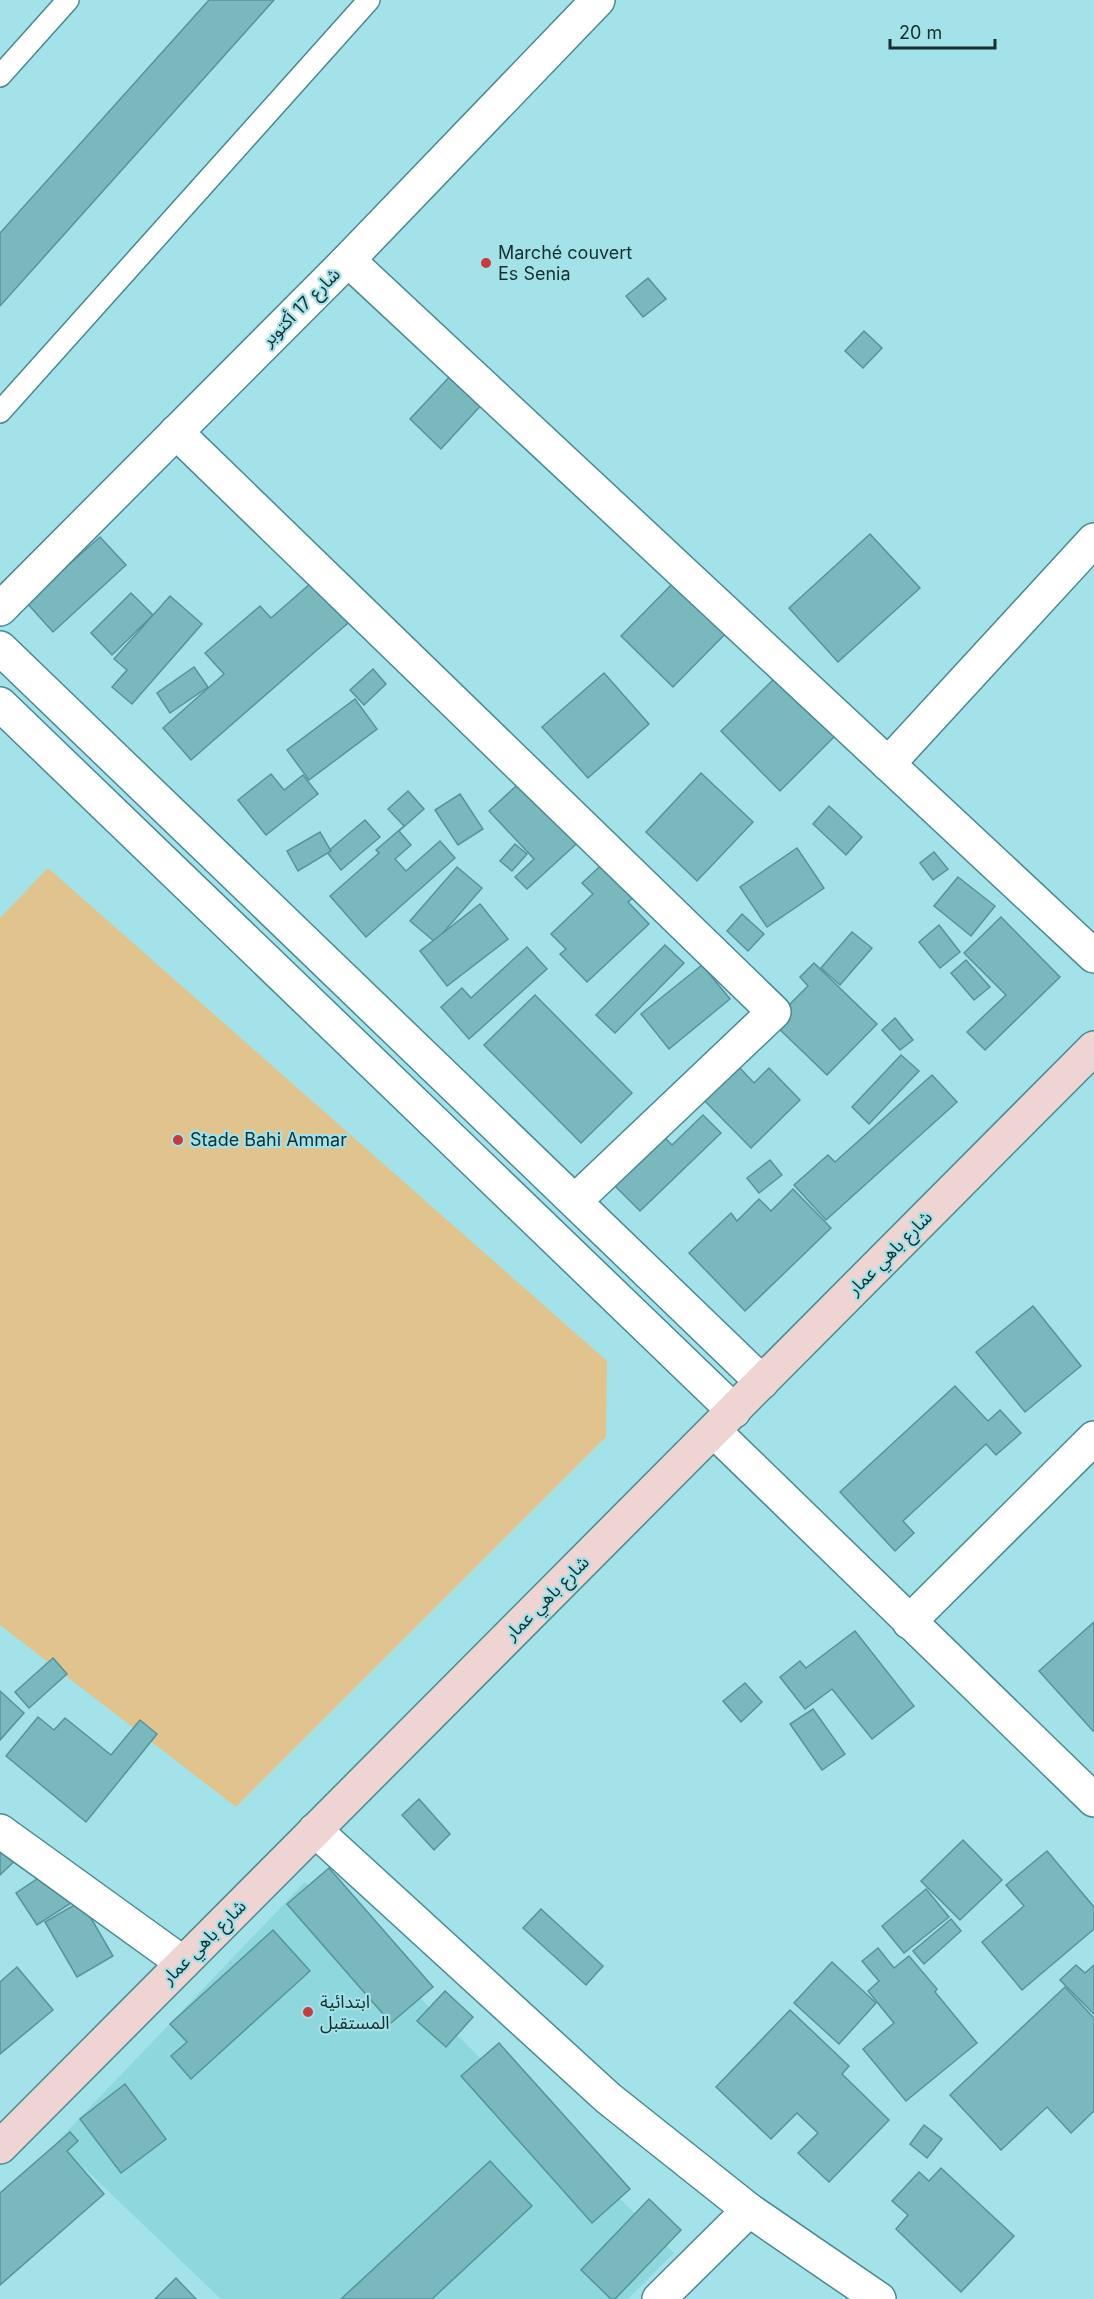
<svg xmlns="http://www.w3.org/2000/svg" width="1094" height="2299" viewBox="0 0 1094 2299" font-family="Inter,'Noto Sans Arabic',sans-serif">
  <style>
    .built { fill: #8dd7dd }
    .green { fill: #e0c38d }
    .building { fill: #79b8bd; stroke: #56949a; stroke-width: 1.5 }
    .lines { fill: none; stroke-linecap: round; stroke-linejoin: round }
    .lane-casing { stroke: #4a898e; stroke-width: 24 }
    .street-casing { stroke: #4a898e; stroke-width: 36 }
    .secondary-casing { stroke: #4a898e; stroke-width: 36 }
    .lane { stroke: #fff; stroke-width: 21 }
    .street { stroke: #fff; stroke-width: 33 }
    .secondary { stroke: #eed4d2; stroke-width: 33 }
    .poi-dot { fill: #c93a3f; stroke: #a2e2e8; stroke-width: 2 }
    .labels { text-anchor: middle; stroke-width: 4.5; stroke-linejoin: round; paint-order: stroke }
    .poi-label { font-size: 18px; fill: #152f31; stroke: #a2e2e8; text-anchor: start }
    .street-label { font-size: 18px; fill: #152f31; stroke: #a2e2e8 }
  </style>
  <rect width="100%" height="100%" fill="#a2e2e8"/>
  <path class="built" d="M305,1882L674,2253L628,2299H221L57,2142Z"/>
  <path class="green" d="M48,868L607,1361L606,1437L236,1807L0,1625V918Z"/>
  <g class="building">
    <path d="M209,0H274L0,306V233Z"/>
    <path d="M648,278L666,299L643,317L626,296Z"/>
    <path d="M864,331L882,348L863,368L845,351Z"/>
    <path d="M454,372L485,401L441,449L410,419Z"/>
    <path d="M870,534L920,588L838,662L789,608Z"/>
    <path d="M100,537L126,565L53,632L26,602Z"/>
    <path d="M327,569L363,610L191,760L163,728L224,674L205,653L260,606L271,618Z"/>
    <path d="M679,577L732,627L673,687L621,636Z"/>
    <path d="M131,593L153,615L112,655L91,633Z"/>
    <path d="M170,596L202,624L132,704L112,687L127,670L114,659Z"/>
    <path d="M194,667L208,687L170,713L157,693Z"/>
    <path d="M373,669L386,684L364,705L350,690Z"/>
    <path d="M604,673L649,724L588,778L542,727Z"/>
    <path d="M778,675L837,734L780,791L721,731Z"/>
    <path d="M355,699L377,729L309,780L287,750Z"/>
    <path d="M701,773L753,822L697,881L646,832Z"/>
    <path d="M271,774L284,790L303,775L318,794L266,835L238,800Z"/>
    <path d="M528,775L585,836L527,889L515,877L534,859L489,811Z"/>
    <path d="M408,791L424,809L399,831L411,845L395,859L406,871L440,841L455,858L366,937L330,896L379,853L376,850L404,826L388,809Z"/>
    <path d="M460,794L483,829L458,845L435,810Z"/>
    <path d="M829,806L862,837L846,855L813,824Z"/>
    <path d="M365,820L380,837L341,870L327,852Z"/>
    <path d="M320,832L331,851L298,871L287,851Z"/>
    <path d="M515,844L527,854L512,871L500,861Z"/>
    <path d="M797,848L824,888L767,927L740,887Z"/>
    <path d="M934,852L948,869L933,880L920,863Z"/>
    <path d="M609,858L641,891L628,902L649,924L587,982L560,954L566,949L551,934L593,894L582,883Z"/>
    <path d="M457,867L482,888L435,942L410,921Z"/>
    <path d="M958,877L995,906L971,936L934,906Z"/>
    <path d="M480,904L508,939L447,986L420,951Z"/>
    <path d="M742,914L764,934L748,951L727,931Z"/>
    <path d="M1001,917L1060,977L985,1050L967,1032L1006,995L964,953Z"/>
    <path d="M939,925L960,952L940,968L919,942Z"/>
    <path d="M852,932L872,948L840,985L821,968Z"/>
    <path d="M665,945L684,963L615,1033L596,1015Z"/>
    <path d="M527,947L547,969L469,1039L441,1007L462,988L471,998Z"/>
    <path d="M966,960L990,987L974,1000L951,973Z"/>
    <path d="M814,963L877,1024L827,1075L772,1022L808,986L800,977Z"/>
    <path d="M702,965L730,999L669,1049L641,1014Z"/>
    <path d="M535,995L632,1093L581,1143L484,1045Z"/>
    <path d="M895,1018L913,1040L900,1050L882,1030Z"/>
    <path d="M901,1055L919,1071L869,1124L852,1107Z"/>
    <path d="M737,1065L754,1083L769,1068L800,1100L751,1148L691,1087Z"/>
    <path d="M932,1075L957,1102L826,1220L794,1185L828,1155L835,1162Z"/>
    <path d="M703,1115L721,1133L640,1211L604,1175L653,1126L672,1145Z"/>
    <path d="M770,1160L782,1175L759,1193L747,1178Z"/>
    <path d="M793,1189L831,1228L745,1311L689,1253L731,1213L737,1221L759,1199L771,1211Z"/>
    <path d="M1033,1306L1081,1366L1025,1412L976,1352Z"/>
    <path d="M955,1386L988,1421L1000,1410L1021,1433L996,1455L986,1444L903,1521L914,1533L895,1551L840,1492Z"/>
    <path d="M1094,1622V1730L1093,1731L1039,1671Z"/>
    <path d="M855,1631L914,1706L872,1739L832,1689L805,1709L780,1677L800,1661L806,1668Z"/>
    <path d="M53,1658L67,1674L29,1708L15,1692Z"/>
    <path d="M745,1683L762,1702L741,1722L723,1701Z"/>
    <path d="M0,1691L24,1713L0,1740Z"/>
    <path d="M813,1709L845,1754L822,1770L790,1724Z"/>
    <path d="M38,1717L54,1730L65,1718L111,1755L140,1720L157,1734L86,1822L6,1756Z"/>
    <path d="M419,1799L450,1834L434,1850L402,1815Z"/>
    <path d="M0,1829L23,1853L0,1875Z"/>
    <path d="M963,1840L1002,1880L960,1920L921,1881Z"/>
    <path d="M1047,1851L1094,1907V1929L1022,1990L982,1942L1024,1906L1006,1885Z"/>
    <path d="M329,1868L433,1987L391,2023L287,1904Z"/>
    <path d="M49,1871L71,1903L37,1925L16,1893Z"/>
    <path d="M926,1889L949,1917L904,1953L882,1926Z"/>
    <path d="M81,1901L113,1956L77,1977L45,1922Z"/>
    <path d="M541,1909L603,1966L586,1985L523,1928Z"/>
    <path d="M951,1919L961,1931L924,1964L913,1951Z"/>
    <path d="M273,1930L310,1971L191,2079L171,2056L187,2042L170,2024Z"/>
    <path d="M878,1948L894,1968L909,1956L937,1989L935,1992L977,2043L906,2101L863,2049L894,2023L868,1991L879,1981L862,1961Z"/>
    <path d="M832,1962L876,2003L839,2044L794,2003Z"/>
    <path d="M1076,1965L1085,1973L1094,1965V2014L1060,1980Z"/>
    <path d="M17,1967L53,2010L0,2054V1982Z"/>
    <path d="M1065,1987L1094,2018V2111L1071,2133L1047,2107L1001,2150L950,2095Z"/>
    <path d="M445,1991L473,2017L446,2047L417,2021Z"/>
    <path d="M790,2010L849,2066L842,2074L889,2120L829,2182L798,2153L818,2133L797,2113L771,2139L716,2087Z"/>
    <path d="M499,2043L630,2189L592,2223L461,2076Z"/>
    <path d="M125,2084L166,2139L121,2173L80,2119Z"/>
    <path d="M924,2125L942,2139L927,2158L910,2144Z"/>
    <path d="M70,2132L78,2141L67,2151L104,2194L0,2285V2193Z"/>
    <path d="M490,2161L532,2206L432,2299H341Z"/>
    <path d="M941,2168L1014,2236L961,2292L896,2229L908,2215L892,2201L919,2172L929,2181Z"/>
    <path d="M649,2199L681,2230L615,2299H611L581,2270Z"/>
    <path d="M176,2278L196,2299H155Z"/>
  </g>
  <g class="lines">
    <defs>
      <g id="lane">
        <path d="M0,76L68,0"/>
        <path d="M0,412L369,0"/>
      </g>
      <g id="street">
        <path d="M348,260L1094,956"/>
        <path d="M176,432L774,1012L575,1201"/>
        <path d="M0,609L348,260L598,0"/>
        <path d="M0,648L762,1382"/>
        <path d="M0,704L734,1411"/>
        <path d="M888,764L1094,540"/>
        <path d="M714,1431L1094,1800"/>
        <path d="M909,1622L1094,1438"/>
        <path d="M315,1830L608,2098L749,2210L879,2299"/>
        <path d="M0,1831L183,1963"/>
        <path d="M659,2299L749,2210"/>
      </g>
      <path id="secondary" d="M0,2147L1094,1048"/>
    </defs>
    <use href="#lane" class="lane-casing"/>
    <use href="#street" class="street-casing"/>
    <use href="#secondary" class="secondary-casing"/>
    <use href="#lane" class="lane"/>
    <use href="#street" class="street"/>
    <use href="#secondary" class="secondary"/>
  </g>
  <g class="poi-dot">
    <circle cx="486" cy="263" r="6"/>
    <circle cx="178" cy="1140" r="6"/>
    <circle cx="308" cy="2012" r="6"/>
  </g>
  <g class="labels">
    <g class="poi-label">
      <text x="498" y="259">Marché couvert<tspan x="498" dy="21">Es Senia</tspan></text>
      <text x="190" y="1146">Stade Bahi Ammar</text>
      <text x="320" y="2008">ابتدائية<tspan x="320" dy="21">المستقبل</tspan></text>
    </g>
    <g class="street-label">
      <text transform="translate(301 307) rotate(-45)" y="6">شارع 17 أكتوبر</text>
      <text transform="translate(890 1253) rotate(-45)" y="6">شارع باهي عمار</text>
      <text transform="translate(547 1598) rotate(-45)" y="6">شارع باهي عمار</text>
      <text transform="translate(204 1942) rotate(-45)" y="6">شارع باهي عمار</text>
    </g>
  </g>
  <path d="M890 39v9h105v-9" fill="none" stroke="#152f31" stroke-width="3"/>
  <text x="899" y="39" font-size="18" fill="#152f31" stroke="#a2e2e8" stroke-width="4.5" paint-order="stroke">20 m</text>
</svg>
